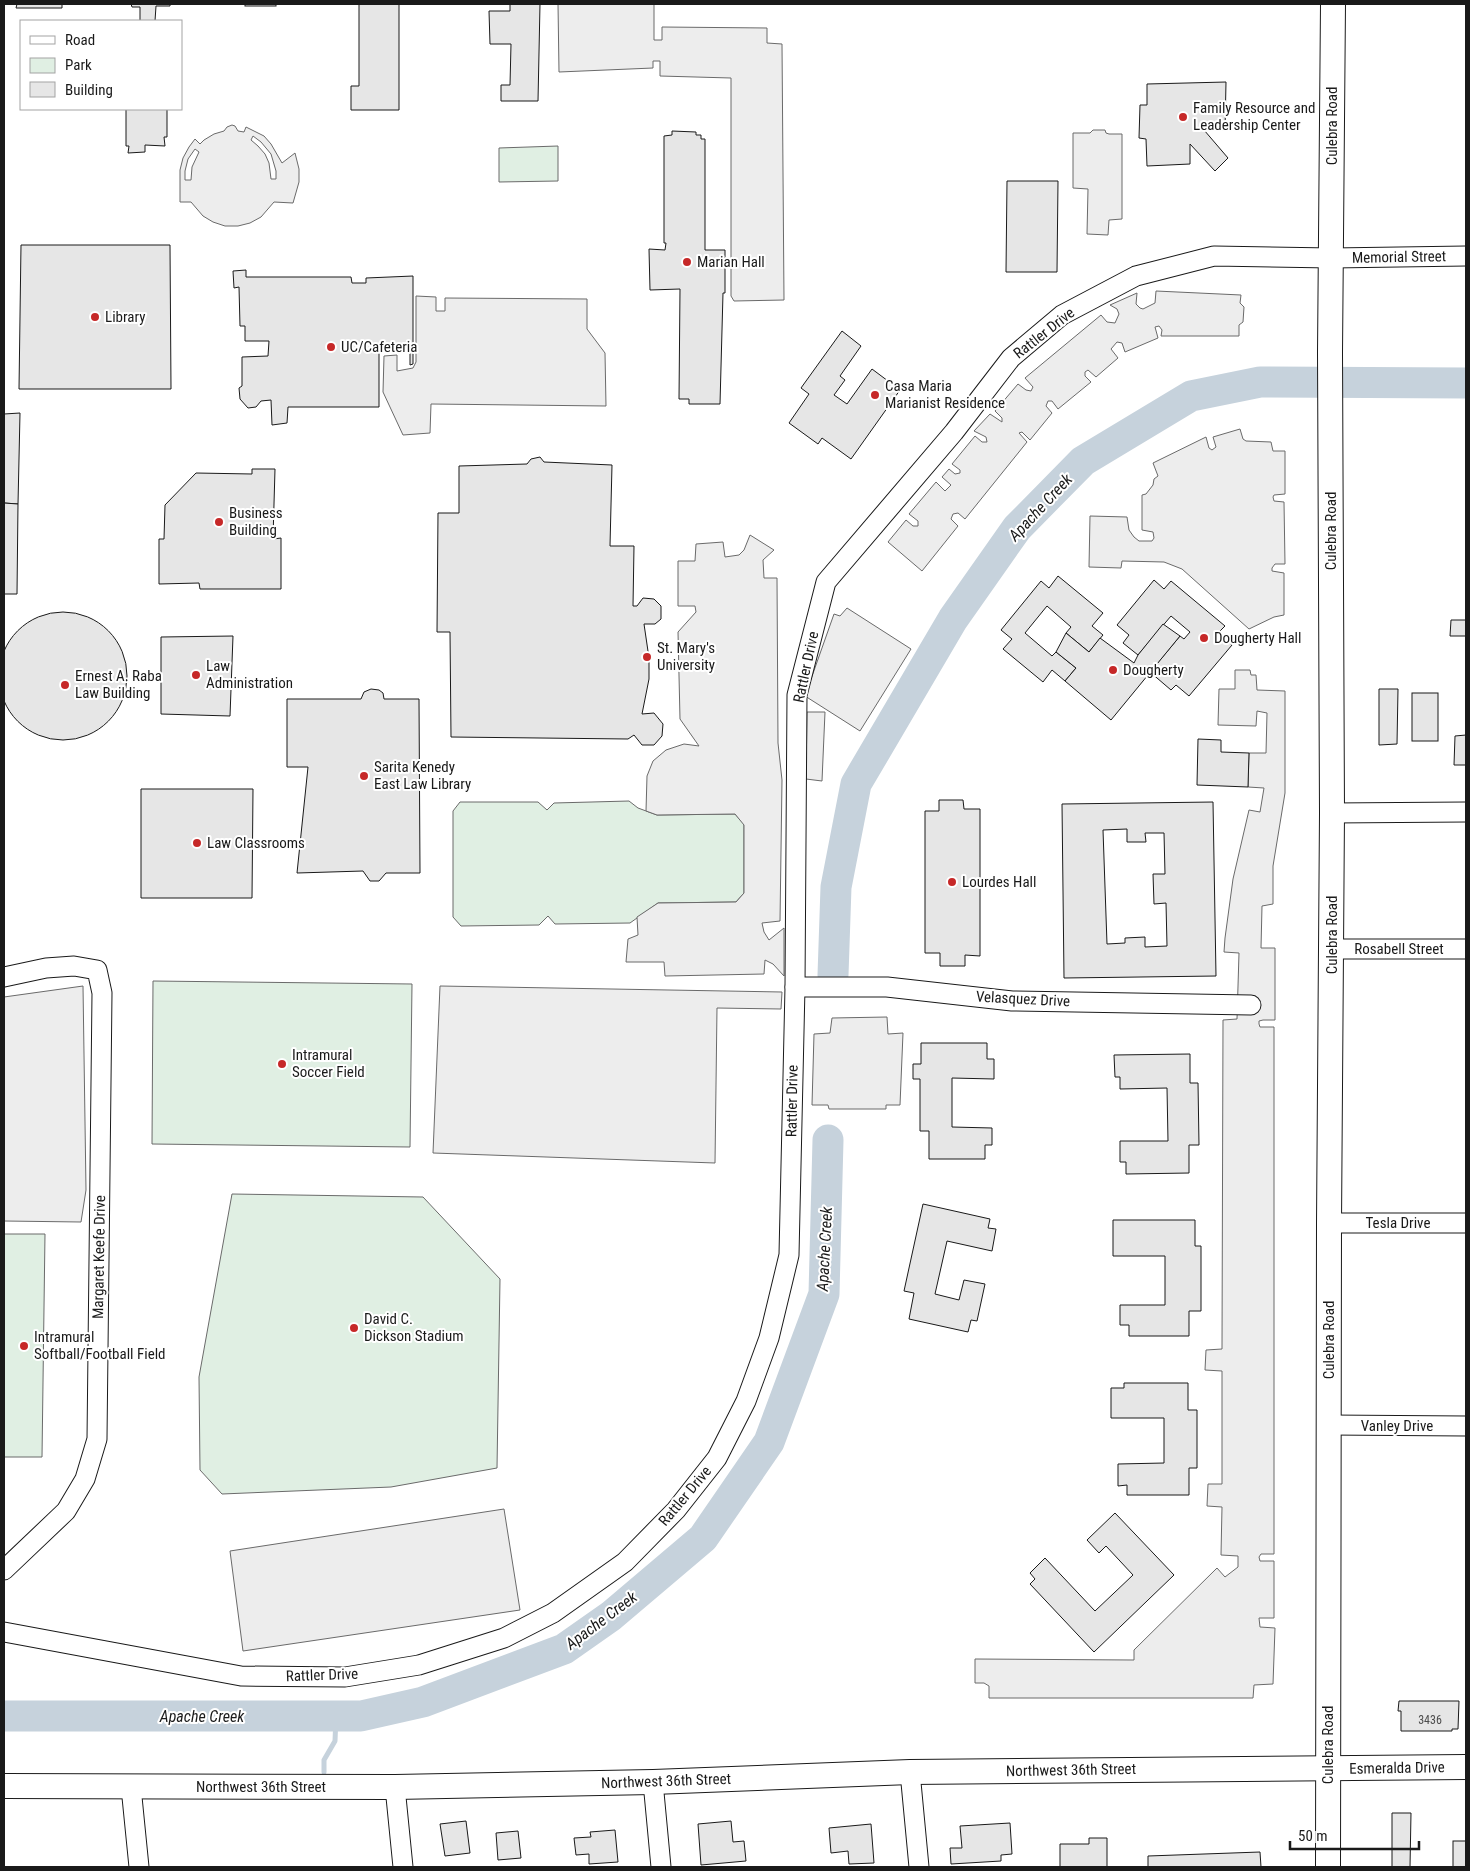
<svg xmlns="http://www.w3.org/2000/svg" width="1470" height="1871" viewBox="0 0 1470 1871" font-family="'Roboto Condensed',sans-serif">
  <style>
    .green { fill: #e0efe3; stroke: #6a6a6a }
    .parking { fill: #ededed; stroke: #6a6a6a; fill-rule: evenodd }
    .lines { fill: none; stroke-linecap: round; stroke-linejoin: round }
    .stream { stroke: #c6d2dc; stroke-width: 5 }
    .river { stroke: #c6d2dc; stroke-width: 31 }
    .building { fill: #e6e6e6; stroke: #1a1a1a; fill-rule: evenodd }
    .minor-casing { stroke: #1a1a1a; stroke-width: 21 }
    .major-casing { stroke: #1a1a1a; stroke-width: 26 }
    .minor { stroke: #fff; stroke-width: 19 }
    .major { stroke: #fff; stroke-width: 24 }
    .poi-dot { fill: #c62828; stroke: #fff; stroke-width: 2 }
    .labels { text-anchor: middle; stroke-width: 4; stroke-linejoin: round; paint-order: stroke }
    .number-label { font-size: 12px; fill: #4d4d4d }
    .poi-label { font-size: 15px; fill: #1a1a1a; stroke: #fff; text-anchor: start }
    .street-label { font-size: 15px; fill: #1a1a1a; stroke: #fff }
    .water-label { font-size: 16px; font-style: italic; fill: #1a1a1a; stroke: #fff }
  </style>
  <rect width="100%" height="100%" fill="#fff"/>
  <g class="green">
    <path d="M558,146V181L499,182V148Z"/>
    <path d="M629,801L638,808L657,815L735,814L744,824V893L736,902L658,903L630,923L555,924L548,916L539,925L461,926L453,917V811L460,802H538L547,810L554,803Z"/>
    <path d="M153,981L412,984L410,1147L152,1144Z"/>
    <path d="M232,1194L423,1197L500,1279L497,1468L391,1487L222,1494L200,1470L199,1377Z"/>
    <path d="M4,1234H45L42,1457H4Z"/>
  </g>
  <g class="parking">
    <path d="M558,4H654V40H662V27L767,28V43L782,44L784,300L734,301L731,296V78L660,76V61H653V68L559,72Z"/>
    <path d="M232,125L235,126L238,131L244,132L246,127L264,136L271,144L282,163L295,153L299,169V182L293,203L274,202L261,217L250,223L238,226H225L213,222L203,216L191,202H180V170L183,158L189,147L195,139L200,144L204,140L214,134L224,131L227,127ZM253,136L261,142L271,154L276,171V179H271L269,163L265,154L258,146L251,140ZM195,149L199,152L192,167L191,180H185V171L188,159Z"/>
    <path d="M1093,130H1105L1106,133L1109,134H1122V219L1109,220L1108,235L1087,234L1088,189L1073,188V133H1090Z"/>
    <path d="M1156,291L1241,295L1240,303L1244,307L1243,322L1239,325V336H1161L1162,330L1159,326L1155,327L1158,338L1125,352L1122,343L1117,342L1111,349L1118,358L1096,377L1088,370L1085,372V376L1091,382L1058,409L1052,401H1048L1046,406L1052,413L1030,440L1022,432L1019,433L1027,442L965,519L958,513L953,514L951,519L958,526L922,571L888,542L906,520L913,526H918V521L909,514L936,482L945,491L951,485L942,477L949,469L955,474L960,473V470L952,464L975,436L982,442H987L986,437L974,431L990,414L1002,422V418L995,411L1018,384L1026,390L1031,391L1033,387L1025,378L1101,315L1107,322L1115,323L1119,314L1117,309L1110,305L1137,293L1136,304L1140,308L1143,309L1155,303Z"/>
    <path d="M416,296L436,297V311H445V298L587,299V329L605,353L606,406L431,404L430,433L403,435L383,392L384,356L397,355V371L413,368L416,362Z"/>
    <path d="M1240,429L1243,439L1246,441L1271,442L1273,451H1285V494L1274,495L1273,497L1274,501L1284,502L1285,564H1275L1272,568V571L1284,573V615L1274,617L1249,629L1182,569L1164,562L1122,561L1121,568L1089,567L1090,516L1127,517L1129,530L1134,537L1139,541H1152L1154,538L1153,532L1142,530V495L1146,494L1153,485L1154,479L1158,476L1153,463L1206,437L1209,448L1212,450L1216,447L1213,437Z"/>
    <path d="M750,535L774,550L763,560L764,578H777L778,743L782,780L780,921L762,923L764,932L769,940L784,928V976L773,964L765,960L764,974L665,976L664,962H626L628,939L638,935L637,917L658,903L736,902L744,893V825L735,814L657,815L646,811L647,776L653,761L666,750L684,744L699,746L680,719L678,632L696,612L695,606H678V561H695L696,544L723,542L725,557L739,555L744,550Z"/>
    <path d="M847,608L911,649L860,731L805,696L834,614L840,616Z"/>
    <path d="M1235,670H1250L1251,675H1256L1257,690L1285,691V793L1273,866V904L1262,906L1261,948H1275V1020H1263L1259,1021V1024L1260,1027H1274V1554H1261L1259,1557L1260,1561H1274V1618H1259L1260,1627L1275,1628L1273,1684L1254,1685L1253,1698H989V1686L984,1683H975V1659L1134,1660V1650L1217,1568L1225,1577L1238,1567V1556L1221,1555L1222,1507L1207,1506L1208,1484H1222V1371L1205,1370L1206,1350L1222,1349L1223,1020L1237,1019L1239,953L1224,952L1225,938L1233,879L1249,810L1260,812L1264,788L1248,787L1249,753H1266L1267,713L1257,711L1256,726L1218,725L1219,689H1235Z"/>
    <path d="M807,712H825L822,781L806,779Z"/>
    <path d="M83,986L86,1190L81,1222L4,1221V997Z"/>
    <path d="M440,986L782,992L781,1009L717,1008L715,1163L433,1153Z"/>
    <path d="M887,1017L888,1034L903,1033L900,1105H886V1109H829L828,1105H812L814,1034L830,1033L832,1018Z"/>
    <path d="M504,1509L520,1610L243,1651L230,1551Z"/>
  </g>
  <g class="lines">
    <path class="stream" d="M324,1772V1760L335,1741L336,1716"/>
    <g class="river">
      <path d="M833,975L836,887L856,784L953,619L1017,528L1083,461L1191,396L1260,382L1466,383"/>
      <path d="M4,1716H361L423,1702L564,1649L611,1616L703,1538L769,1442L824,1294L828,1140"/>
    </g>
  </g>
  <g class="building">
    <path d="M17,4H62V8H16Z"/>
    <path d="M131,4H170V6H156L155,21H140V7H132Z"/>
    <rect x="245" y="4" width="31" height="2"/>
    <path d="M359,4H399V110H351V86H359Z"/>
    <path d="M510,4H540L538,101H501V85H510L511,44H490L489,11H510Z"/>
    <path d="M1226,82L1225,130H1204L1228,158L1215,171L1190,144V164L1147,166L1146,139L1139,138L1140,105H1147V84Z"/>
    <path d="M126,109H167V137H164L165,146L145,145V152L128,153L129,146H126Z"/>
    <path d="M672,131L696,132V135H701V139H705V250H725V293H723L720,404H689V399H679L680,289L650,290L649,249L665,250L666,243H664V136L672,135Z"/>
    <path d="M1007,181H1058L1057,272H1006Z"/>
    <path d="M21,245H170L171,389H19Z"/>
    <path d="M246,270V277H351L352,283H366V278L413,276V364L410,365V347L379,348V407H288L287,423L272,425L271,400L261,401L256,407L248,408L240,399L239,388L242,386V357L268,356L269,341H245V326H240L239,287L234,288L233,271Z"/>
    <path d="M842,331L861,346L840,376L845,380L834,395L847,404L872,369L900,390L851,459L822,438L818,444L789,423L809,394L801,388Z"/>
    <path d="M20,413L18,504L4,503V414Z"/>
    <path d="M540,457L544,462L612,465L610,546H634L633,606H637L643,598L654,599L661,606V619L655,624H644L649,658V679L642,714L654,713L663,724L662,736L654,745H642L634,735L628,739L451,737L450,632H437L438,513H459V466L527,464L531,459Z"/>
    <path d="M252,469H275L273,539L281,538V589H200L199,583L159,584V539H164L165,505L196,473L252,474Z"/>
    <path d="M4,503L18,504L17,594H4Z"/>
    <path d="M1058,576L1103,613L1092,626L1103,635L1089,652L1066,633L1071,627L1047,606L1025,633L1052,656L1056,652L1076,668L1065,681L1052,670L1043,682L1003,649L1012,639L1001,630L1041,581L1049,588Z"/>
    <path d="M1154,580L1164,589L1171,581L1225,626L1218,633L1232,645L1189,696L1176,685L1171,690L1150,672L1180,636L1184,639L1190,632L1171,616L1138,655L1123,643L1129,635L1117,625Z"/>
    <circle cx="63" cy="676" r="64"/>
    <path d="M1451,620H1466V636H1450Z"/>
    <path d="M1163,624L1180,636L1111,720L1065,681L1076,668L1056,652L1066,633L1089,652L1100,638L1134,663L1138,655Z"/>
    <path d="M233,636L230,716L161,714V637Z"/>
    <path d="M371,689L379,690L383,693L384,699H419L420,873H386L379,881H370L363,871L297,873L308,767H287V699H361L364,692Z"/>
    <path d="M1379,689H1398L1397,744L1379,745Z"/>
    <rect x="1412" y="693" width="26" height="48"/>
    <path d="M1466,735V765H1454L1455,736Z"/>
    <path d="M1198,739L1221,740V752L1249,753L1248,787L1197,785Z"/>
    <path d="M141,789H253L252,898H141Z"/>
    <path d="M939,800H963L964,809H980V956L965,955V966H940V953H925V811H939Z"/>
    <path d="M1213,802L1216,976L1064,978L1062,804ZM1127,829V842H1146L1145,833H1164L1165,874H1153L1154,904L1166,903L1167,946L1145,947V937L1125,938V943L1107,944L1103,830Z"/>
    <path d="M921,1043H987V1059H994V1079L952,1078V1127L992,1128V1145H985V1159H929V1131H920V1079H913V1064H921Z"/>
    <path d="M1190,1054V1083H1198L1199,1145H1189V1173L1126,1174V1162H1120V1141H1168L1167,1088L1120,1089V1077H1115L1114,1055Z"/>
    <path d="M923,1204L990,1219L988,1228L996,1229L992,1251L947,1241L935,1294L959,1300L964,1280L985,1284L977,1321L971,1320L968,1332L909,1319L914,1293L904,1291Z"/>
    <path d="M1113,1220H1195V1246H1201V1311H1189V1336H1129V1325H1120V1305H1165V1256H1113Z"/>
    <path d="M1124,1383H1188V1410H1197V1468H1189V1495H1127V1485L1118,1486V1464L1164,1463V1418H1111V1388H1124Z"/>
    <path d="M1115,1513L1174,1575L1094,1652L1030,1584L1035,1579L1030,1573L1045,1558L1095,1611L1133,1575L1106,1546L1099,1553L1087,1540Z"/>
    <path d="M1399,1701H1459L1458,1729H1452V1731H1401V1711H1398Z"/>
    <path d="M1392,1813H1411L1410,1867H1392Z"/>
    <path d="M466,1821L470,1853L445,1856L440,1824Z"/>
    <path d="M731,1821L733,1842L744,1841L746,1861L701,1865L698,1824Z"/>
    <path d="M1010,1823L1012,1854L1001,1855V1861L951,1864L950,1848H962L960,1826Z"/>
    <path d="M871,1824L874,1863L849,1864L848,1851L831,1853L829,1828Z"/>
    <path d="M615,1830L618,1862L589,1864V1854L576,1855L574,1838L591,1837L590,1832Z"/>
    <path d="M518,1831L521,1858L498,1860L496,1833Z"/>
    <path d="M1089,1838H1107V1867H1060V1844H1089Z"/>
    <rect x="1453" y="1841" width="13" height="26"/>
    <path d="M1260,1852L1261,1867H1148V1856Z"/>
  </g>
  <g class="lines">
    <defs>
      <g id="minor">
        <path d="M1332,813L1466,812"/>
        <path d="M1332,949H1466"/>
        <path d="M4,977L46,968L74,966L97,970L102,993L97,1439L85,1479L66,1511L4,1570"/>
        <path d="M795,987H887L1012,1001L1251,1005"/>
        <path d="M1329,1223H1466"/>
        <path d="M1329,1425L1466,1426"/>
        <path d="M4,1632L241,1676L345,1677L419,1665L504,1638L553,1613L625,1562L676,1510L717,1458L746,1401L769,1338L789,1255L795,987L797,695L826,582L954,432L1011,358L1062,315L1136,276L1214,256L1332,258L1466,256"/>
        <path d="M910,1772L919,1867"/>
        <path d="M653,1782L661,1867"/>
        <path d="M131,1787L139,1867"/>
        <path d="M395,1787L403,1867"/>
      </g>
      <g id="major">
        <path d="M4,1786L395,1787L653,1782L910,1772L1466,1767"/>
        <path d="M1328,1867L1329,1223L1332,813L1330,353L1333,4"/>
      </g>
    </defs>
    <use href="#minor" class="minor-casing"/>
    <use href="#major" class="major-casing"/>
    <use href="#minor" class="minor"/>
    <use href="#major" class="major"/>
  </g>
  <g class="poi-dot">
    <circle cx="1183" cy="117" r="5"/>
    <circle cx="687" cy="262" r="5"/>
    <circle cx="95" cy="317" r="5"/>
    <circle cx="331" cy="347" r="5"/>
    <circle cx="875" cy="395" r="5"/>
    <circle cx="219" cy="522" r="5"/>
    <circle cx="1204" cy="638" r="5"/>
    <circle cx="647" cy="657" r="5"/>
    <circle cx="1113" cy="670" r="5"/>
    <circle cx="196" cy="675" r="5"/>
    <circle cx="65" cy="685" r="5"/>
    <circle cx="364" cy="776" r="5"/>
    <circle cx="197" cy="843" r="5"/>
    <circle cx="952" cy="882" r="5"/>
    <circle cx="282" cy="1064" r="5"/>
    <circle cx="354" cy="1328" r="5"/>
    <circle cx="24" cy="1346" r="5"/>
  </g>
  <g class="labels">
    <g class="number-label">
      <text x="1430" y="1724">3436</text>
    </g>
    <g class="poi-label">
      <text x="1193" y="113">Family Resource and<tspan x="1193" dy="17">Leadership Center</tspan></text>
      <text x="697" y="267">Marian Hall</text>
      <text x="105" y="322">Library</text>
      <text x="341" y="352">UC/Cafeteria</text>
      <text x="885" y="391">Casa Maria<tspan x="885" dy="17">Marianist Residence</tspan></text>
      <text x="229" y="518">Business<tspan x="229" dy="17">Building</tspan></text>
      <text x="1214" y="643">Dougherty Hall</text>
      <text x="657" y="653">St. Mary's<tspan x="657" dy="17">University</tspan></text>
      <text x="206" y="671">Law<tspan x="206" dy="17">Administration</tspan></text>
      <text x="1123" y="675">Dougherty</text>
      <text x="75" y="681">Ernest A. Raba<tspan x="75" dy="17">Law Building</tspan></text>
      <text x="374" y="772">Sarita Kenedy<tspan x="374" dy="17">East Law Library</tspan></text>
      <text x="207" y="848">Law Classrooms</text>
      <text x="962" y="887">Lourdes Hall</text>
      <text x="292" y="1060">Intramural<tspan x="292" dy="17">Soccer Field</tspan></text>
      <text x="364" y="1324">David C.<tspan x="364" dy="17">Dickson Stadium</tspan></text>
      <text x="34" y="1342">Intramural<tspan x="34" dy="17">Softball/Football Field</tspan></text>
    </g>
    <g class="street-label">
      <text transform="translate(1332 126) rotate(-90)" y="5">Culebra Road</text>
      <text transform="translate(1399 257) rotate(-1)" y="5">Memorial Street</text>
      <text transform="translate(1044 333) rotate(-38)" y="5">Rattler Drive</text>
      <text transform="translate(1331 531) rotate(-90)" y="5">Culebra Road</text>
      <text transform="translate(806 667) rotate(-78)" y="5">Rattler Drive</text>
      <text transform="translate(1332 935) rotate(-90)" y="5">Culebra Road</text>
      <text x="1399" y="954">Rosabell Street</text>
      <text transform="translate(1023 999) rotate(3)" y="5">Velasquez Drive</text>
      <text transform="translate(792 1101) rotate(-89)" y="5">Rattler Drive</text>
      <text x="1398" y="1228">Tesla Drive</text>
      <text transform="translate(99 1257) rotate(-89)" y="5">Margaret Keefe Drive</text>
      <text transform="translate(1329 1340) rotate(-90)" y="5">Culebra Road</text>
      <text x="1397" y="1431">Vanley Drive</text>
      <text transform="translate(685 1496) rotate(-50)" y="5">Rattler Drive</text>
      <text transform="translate(322 1675) rotate(-2)" y="5">Rattler Drive</text>
      <text transform="translate(1328 1745) rotate(-90)" y="5">Culebra Road</text>
      <text transform="translate(1397 1768) rotate(-1)" y="5">Esmeralda Drive</text>
      <text transform="translate(1071 1770) rotate(-1)" y="5">Northwest 36th Street</text>
      <text transform="translate(666 1781) rotate(-2)" y="5">Northwest 36th Street</text>
      <text x="261" y="1792">Northwest 36th Street</text>
    </g>
    <g class="water-label">
      <text transform="translate(1040 507) rotate(-47)" y="6">Apache Creek</text>
      <text transform="translate(824 1249) rotate(-87)" y="6">Apache Creek</text>
      <text transform="translate(601 1620) rotate(-37)" y="6">Apache Creek</text>
      <text x="202" y="1722">Apache Creek</text>
    </g>
  </g>
  <rect width="1470" height="1871" fill="none" stroke="#1a1a1a" stroke-width="10"/>
  <rect x="20" y="20" width="162" height="90" fill="#ffffff" stroke="#a3a3a3"/>
  <rect x="30" y="36" width="25" height="8" fill="#ffffff" stroke="#a3a3a3"/>
  <text x="65" y="45" font-size="15" fill="#1a1a1a">Road</text>
  <rect x="30" y="58" width="25" height="15" fill="#e0efe3" stroke="#a3a3a3"/>
  <text x="65" y="70" font-size="15" fill="#1a1a1a">Park</text>
  <rect x="30" y="82" width="25" height="15" fill="#e6e6e6" stroke="#a3a3a3"/>
  <text x="65" y="95" font-size="15" fill="#1a1a1a">Building</text>
  <path d="M1290 1841v8h129v-8" fill="none" stroke="#1a1a1a" stroke-width="2.5"/>
  <text x="1298" y="1841" font-size="15" fill="#1a1a1a" stroke="#ffffff" stroke-width="4" paint-order="stroke">50 m</text>
</svg>
